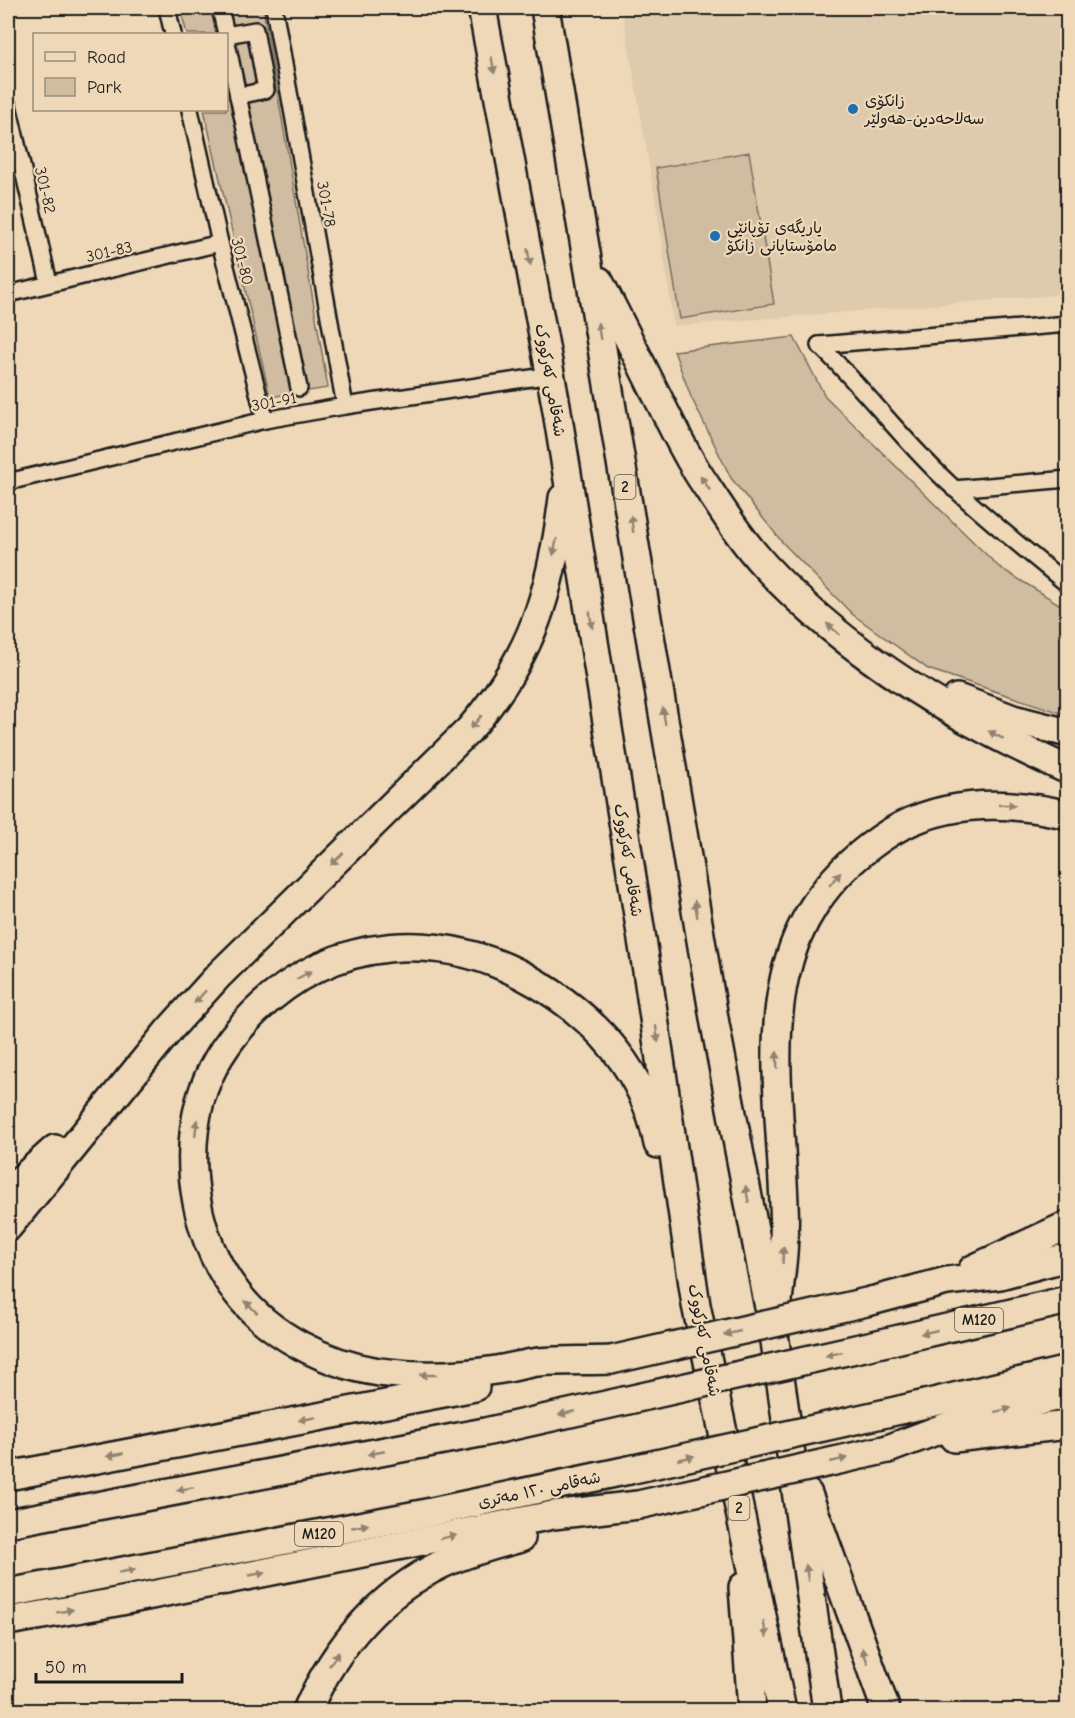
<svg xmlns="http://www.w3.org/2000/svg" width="1075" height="1718" viewBox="0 0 1075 1718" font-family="'Comic Neue','Playpen Sans Arabic',sans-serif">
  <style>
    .built { fill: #decaac }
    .green { fill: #d0bca0; stroke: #766c5e; stroke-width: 1.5 }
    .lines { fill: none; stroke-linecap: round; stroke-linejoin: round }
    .street-casing { stroke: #1c1c1c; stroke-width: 20 }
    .highway-casing { stroke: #1c1c1c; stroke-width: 32 }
    .street { stroke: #eed8b7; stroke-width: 15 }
    .highway { stroke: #eed8b7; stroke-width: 27 }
    .highway-bridge-casing { stroke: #1c1c1c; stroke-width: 32; stroke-linecap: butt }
    .highway-bridge { stroke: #eed8b7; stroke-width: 27 }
    .oneway { fill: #908371 }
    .poi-dot { fill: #1f6fb2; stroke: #eed8b7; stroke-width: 2 }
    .labels { text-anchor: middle; stroke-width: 4.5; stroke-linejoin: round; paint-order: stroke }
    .shield { fill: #eed8b7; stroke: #5b544a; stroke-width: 1.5 }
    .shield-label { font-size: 15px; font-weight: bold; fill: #1c1c1c }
    .poi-label { font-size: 16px; fill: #1c1c1c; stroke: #eed8b7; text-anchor: start }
    .street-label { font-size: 16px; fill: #1c1c1c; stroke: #eed8b7 }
  </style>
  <rect width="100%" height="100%" fill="#eed8b7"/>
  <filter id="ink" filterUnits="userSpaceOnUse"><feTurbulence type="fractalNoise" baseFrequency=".0167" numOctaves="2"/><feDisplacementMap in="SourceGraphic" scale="12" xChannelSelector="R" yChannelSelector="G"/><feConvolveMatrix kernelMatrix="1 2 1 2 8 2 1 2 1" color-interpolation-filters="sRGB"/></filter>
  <g filter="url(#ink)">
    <path class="built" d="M622,8H1067V294L674,326L657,210Z"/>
    <g class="green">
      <path d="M180,8H263L328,388L270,397L204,110H226V34H187Z"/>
      <path d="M749,152L774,304L680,319L656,168Z"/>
      <path d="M794,337L825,396L910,480L999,567L1067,609V715L928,669L852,614L782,542L731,478L691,397L674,351Z"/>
    </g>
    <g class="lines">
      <defs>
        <g id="street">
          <path d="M167,8L173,34"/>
          <path d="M220,8L226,34"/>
          <path d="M274,8L345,406"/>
          <path d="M226,35L255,30L266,90L238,96"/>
          <path d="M226,38L299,388"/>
          <path d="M8,105L49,283"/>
          <path d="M190,110L220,243L265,420"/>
          <path d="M8,294L220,243"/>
          <path d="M819,345C867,391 906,445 955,489C991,523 1030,553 1068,585"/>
          <path d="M819,345L1068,324"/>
          <path d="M8,482L265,420L345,406L551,375"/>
          <path d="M954,489L1068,479"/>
        </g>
        <g id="highway">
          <path d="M482,8L556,405L648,977L696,1305L782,1710"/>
          <path d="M545,8L715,1024L774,1334L827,1710"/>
          <path d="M599,281C617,316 635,351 652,386C668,417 682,449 701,478C721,508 741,540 765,566C849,656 956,720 1068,770"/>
          <path d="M957,698L1013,719L1068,733"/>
          <path d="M8,1191L55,1149"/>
          <path d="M8,1227L170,1029L219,975L469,730C533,656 551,593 563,498"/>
          <path d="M973,1269L1068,1225"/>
          <path d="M871,1301L947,1281L1000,1275L1068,1257"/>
          <path d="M777,1309C781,1274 786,1239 784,1204C779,1064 746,933 880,839C935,800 1004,799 1068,815"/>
          <path d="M891,1341L1068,1300"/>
          <path d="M611,1360C587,1361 562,1360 538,1362C524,1364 510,1368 496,1370C457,1376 418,1377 379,1372C327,1364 270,1336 237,1293C196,1240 183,1165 200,1101C209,1068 230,1037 254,1013C333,935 442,927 536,983C597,1019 645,1072 658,1144"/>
          <path d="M900,1410L1068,1370"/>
          <path d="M954,1438L1068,1425"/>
          <path d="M888,1449L970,1418L1068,1394"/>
          <path d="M8,1476L475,1387"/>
          <path d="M808,1494L886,1710"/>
          <path d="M8,1523L485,1432L624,1401"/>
          <path d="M743,1587L752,1710"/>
          <path d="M8,1593L422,1514L629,1470"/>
          <path d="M8,1621L111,1603L553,1515L638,1505"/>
          <path d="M307,1710C335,1648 379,1594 442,1564C466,1553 494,1545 521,1538"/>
        </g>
      </defs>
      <use href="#street" class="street-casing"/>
      <use href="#highway" class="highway-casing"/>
      <use href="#street" class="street"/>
      <use href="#highway" class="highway"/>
      <defs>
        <g id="highway-bridge">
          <path d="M611,1360L871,1301"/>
          <path d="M624,1401L891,1341"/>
          <path d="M629,1470L900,1410"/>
          <path d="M638,1505L888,1449"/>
        </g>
      </defs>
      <use href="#highway-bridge" class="highway-bridge-casing"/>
      <use href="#highway-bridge" class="highway-bridge"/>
    </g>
    <defs><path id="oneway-solid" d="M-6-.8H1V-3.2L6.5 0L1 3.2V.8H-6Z" transform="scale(1.5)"/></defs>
    <g class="oneway">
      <use href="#oneway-solid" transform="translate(493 65) rotate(79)"/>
      <use href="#oneway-solid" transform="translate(529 257) rotate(79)"/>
      <use href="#oneway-solid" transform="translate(599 331) rotate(-99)"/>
      <use href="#oneway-solid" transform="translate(705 483) rotate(-124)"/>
      <use href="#oneway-solid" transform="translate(632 524) rotate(-99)"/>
      <use href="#oneway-solid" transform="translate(555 547) rotate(102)"/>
      <use href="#oneway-solid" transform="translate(591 620) rotate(81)"/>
      <use href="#oneway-solid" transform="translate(833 629) rotate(-139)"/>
      <use href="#oneway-solid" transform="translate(664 716) rotate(-99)"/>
      <use href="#oneway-solid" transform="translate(476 722) rotate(130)"/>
      <use href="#oneway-solid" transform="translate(996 735) rotate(-153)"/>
      <use href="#oneway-solid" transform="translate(1007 805) rotate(2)"/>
      <use href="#oneway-solid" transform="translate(337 859) rotate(136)"/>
      <use href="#oneway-solid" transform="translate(835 879) rotate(-49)"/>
      <use href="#oneway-solid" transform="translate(696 909) rotate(-99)"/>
      <use href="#oneway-solid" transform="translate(304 975) rotate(-28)"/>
      <use href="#oneway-solid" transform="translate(200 997) rotate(132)"/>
      <use href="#oneway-solid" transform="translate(657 1034) rotate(82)"/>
      <use href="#oneway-solid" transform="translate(777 1060) rotate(-91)"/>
      <use href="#oneway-solid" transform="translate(196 1128) rotate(-84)"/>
      <use href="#oneway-solid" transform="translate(747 1194) rotate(-101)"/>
      <use href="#oneway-solid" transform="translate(783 1255) rotate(-87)"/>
      <use href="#oneway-solid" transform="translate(251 1307) rotate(-135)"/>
      <use href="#oneway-solid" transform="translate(929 1332) rotate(167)"/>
      <use href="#oneway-solid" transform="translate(732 1333) rotate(167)"/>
      <use href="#oneway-solid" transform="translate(834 1354) rotate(167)"/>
      <use href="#oneway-solid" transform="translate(428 1375) rotate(180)"/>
      <use href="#oneway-solid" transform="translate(1003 1410) rotate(-14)"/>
      <use href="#oneway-solid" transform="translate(567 1413) rotate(167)"/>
      <use href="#oneway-solid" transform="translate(307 1419) rotate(170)"/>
      <use href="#oneway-solid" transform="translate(376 1453) rotate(169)"/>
      <use href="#oneway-solid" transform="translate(115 1455) rotate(169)"/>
      <use href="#oneway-solid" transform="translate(686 1458) rotate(-13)"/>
      <use href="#oneway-solid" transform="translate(839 1460) rotate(-13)"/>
      <use href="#oneway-solid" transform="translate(185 1489) rotate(169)"/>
      <use href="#oneway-solid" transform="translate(360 1526) rotate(-11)"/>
      <use href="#oneway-solid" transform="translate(448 1537) rotate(-12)"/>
      <use href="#oneway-solid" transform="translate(127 1571) rotate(-10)"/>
      <use href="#oneway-solid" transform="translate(807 1573) rotate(-98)"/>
      <use href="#oneway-solid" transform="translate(257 1574) rotate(-11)"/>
      <use href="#oneway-solid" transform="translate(65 1611) rotate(-10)"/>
      <use href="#oneway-solid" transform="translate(765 1629) rotate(78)"/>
      <use href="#oneway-solid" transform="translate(865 1656) rotate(-110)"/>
      <use href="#oneway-solid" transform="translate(334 1659) rotate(-55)"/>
    </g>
  </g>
  <g class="poi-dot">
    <circle cx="853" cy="109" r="6"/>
    <circle cx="715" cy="236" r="6"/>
  </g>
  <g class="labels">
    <g class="shield">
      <rect x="614.5" y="475" width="21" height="24" rx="4.5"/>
      <rect x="955" y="1308" width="48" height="24" rx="4.5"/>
      <rect x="728.5" y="1496" width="21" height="24" rx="4.5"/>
      <rect x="295" y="1522" width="48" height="24" rx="4.5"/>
    </g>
    <g class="shield-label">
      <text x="625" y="492">2</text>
      <text x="979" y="1325">M120</text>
      <text x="739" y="1513">2</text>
      <text x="319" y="1539">M120</text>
    </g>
    <g class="poi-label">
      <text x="865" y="106">زانکۆی<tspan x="865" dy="18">سەلاحەدین-هەولێر</tspan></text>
      <text x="727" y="233">یاریگەی تۆپانێی<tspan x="727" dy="18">مامۆستایانی زانکۆ</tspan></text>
    </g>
    <g class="street-label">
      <text transform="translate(46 190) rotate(77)" y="6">301-82</text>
      <text transform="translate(327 204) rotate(80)" y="6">301-78</text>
      <text transform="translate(109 251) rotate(-13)" y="6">301-83</text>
      <text transform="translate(243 261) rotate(76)" y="6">301-80</text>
      <text transform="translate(551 380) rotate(80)" y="6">شەقامی کەرکووک</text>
      <text transform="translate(274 401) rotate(-11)" y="6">301-91</text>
      <text transform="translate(629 860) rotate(81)" y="6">شەقامی کەرکووک</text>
      <text transform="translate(705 1340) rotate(79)" y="6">شەقامی کەرکووک</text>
      <text transform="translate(539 1489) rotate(-12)" y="6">شەقامی ١٢٠ مەتری</text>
    </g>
  </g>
  <rect width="1075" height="1718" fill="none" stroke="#eed8b7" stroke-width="30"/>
  <rect x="15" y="15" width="1045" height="1688" fill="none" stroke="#1c1c1c" stroke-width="2" filter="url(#ink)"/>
  <rect x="33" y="33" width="195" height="78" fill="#eed8b7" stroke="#9a8d79" stroke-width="1.5"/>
  <rect x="45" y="52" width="30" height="9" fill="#eed8b7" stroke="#9a8d79" stroke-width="1.5"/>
  <text x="87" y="63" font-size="18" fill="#1c1c1c">Road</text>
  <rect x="45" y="78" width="30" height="18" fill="#d0bca0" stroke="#9a8d79" stroke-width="1.5"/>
  <text x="87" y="93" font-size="18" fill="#1c1c1c">Park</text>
  <path d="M36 1673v9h146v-9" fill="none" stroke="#1c1c1c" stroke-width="3"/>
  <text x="45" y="1673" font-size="18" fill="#1c1c1c" stroke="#eed8b7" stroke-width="4.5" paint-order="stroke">50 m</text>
</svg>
